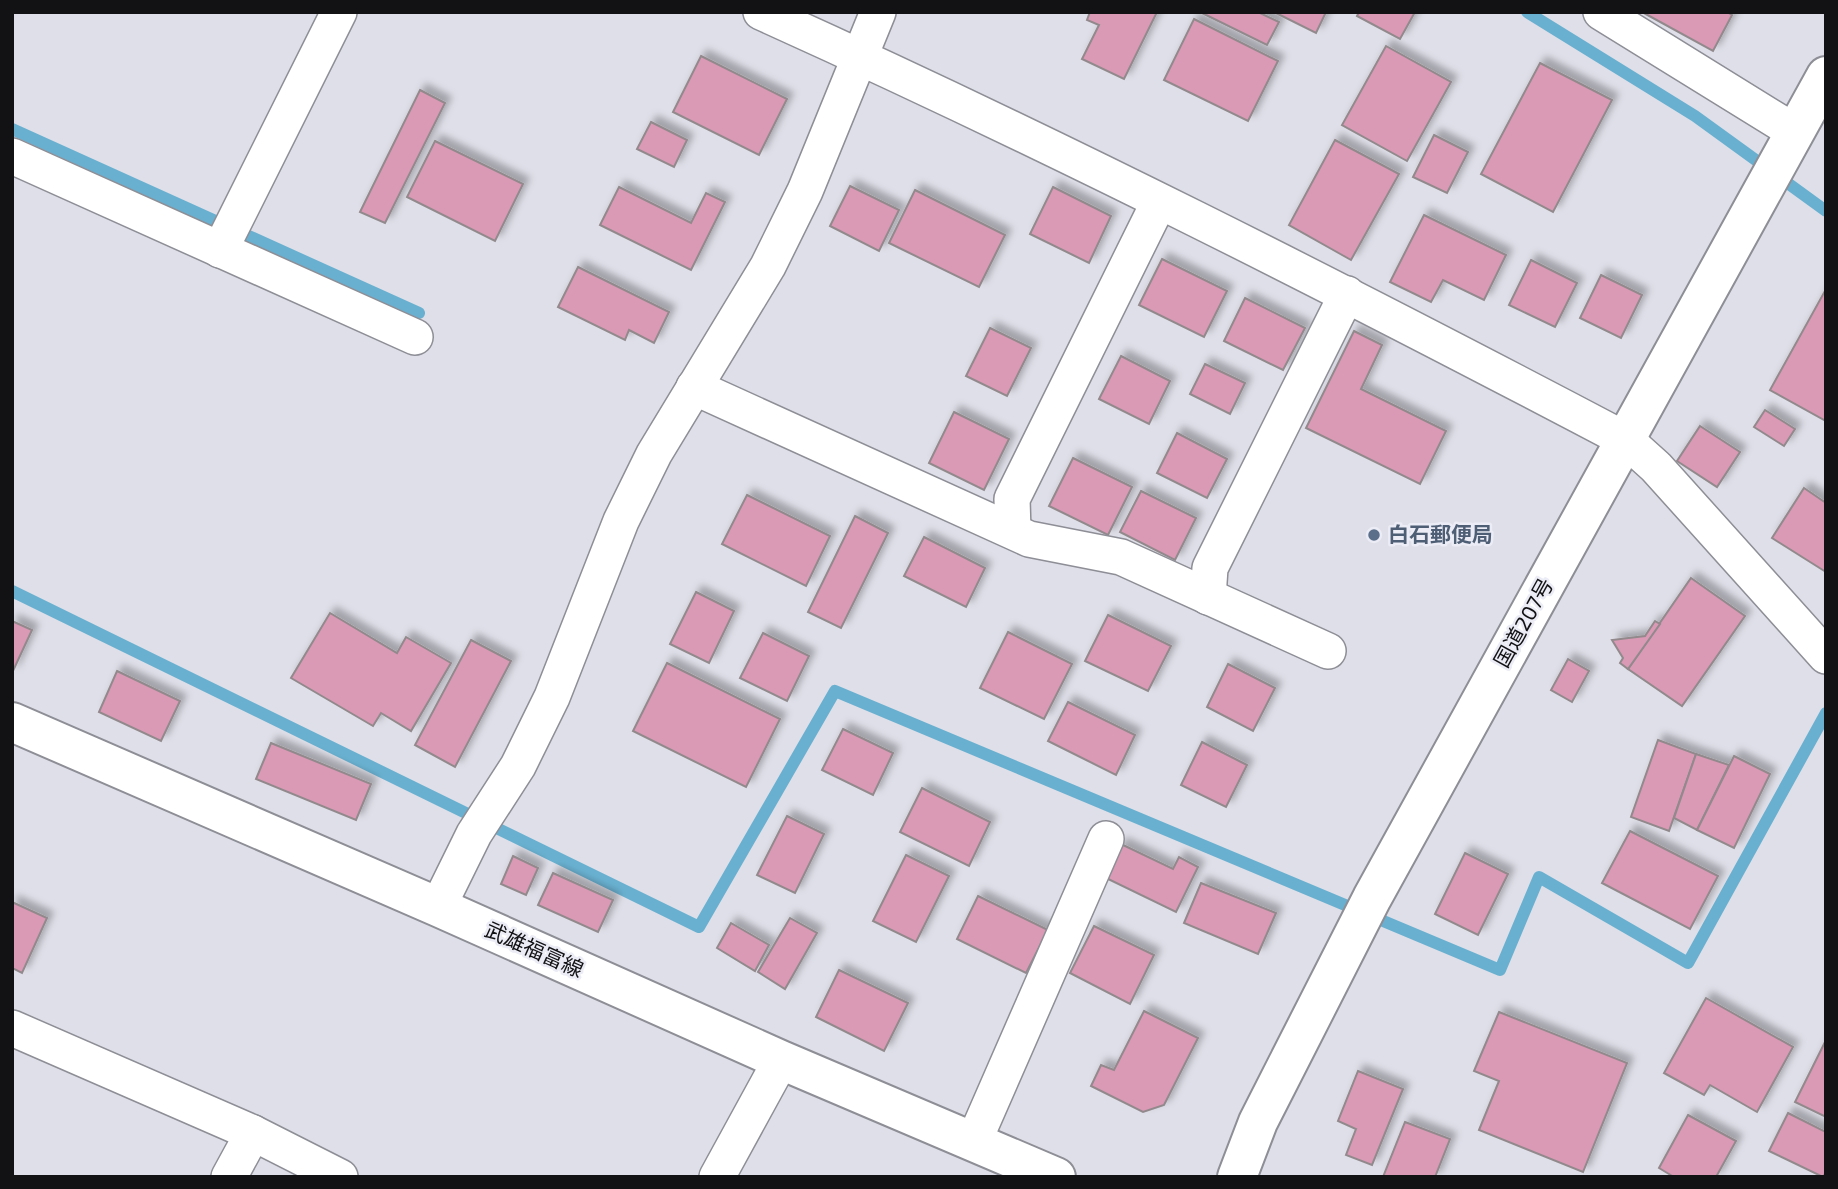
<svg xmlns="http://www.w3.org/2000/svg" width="1838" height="1189" viewBox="0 0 1838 1189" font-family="'Exo 2','Noto Sans JP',sans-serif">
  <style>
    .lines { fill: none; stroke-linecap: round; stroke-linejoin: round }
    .stream { stroke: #69b0d0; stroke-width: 12 }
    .building { fill: #da99b4; stroke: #92898c; stroke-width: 2; filter: url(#shadow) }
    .street-casing { stroke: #8d8e96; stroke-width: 38 }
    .primary-casing { stroke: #8d8e96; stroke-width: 42 }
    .highway-casing { stroke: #8d8e96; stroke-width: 42 }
    .street { stroke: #fff; stroke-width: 35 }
    .primary { stroke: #fff; stroke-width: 38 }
    .highway { stroke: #fff; stroke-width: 38 }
    .service-dot { fill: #5c6f8a; stroke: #ebecf5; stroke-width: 2.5 }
    .labels { text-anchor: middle; stroke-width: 5; stroke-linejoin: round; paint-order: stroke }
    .service-label { font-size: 21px; font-weight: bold; fill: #4e5e75; stroke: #ebecf5; text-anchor: start }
    .street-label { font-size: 21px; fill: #121215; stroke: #ebecf5 }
  </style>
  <defs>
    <filter id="shadow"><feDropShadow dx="6" dy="-6" stdDeviation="3.5" flood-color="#0004"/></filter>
  </defs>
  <rect width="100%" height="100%" fill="#dedfe8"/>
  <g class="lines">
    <g class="stream">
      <path d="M1527,12L1695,116L1826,211"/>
      <path d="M12,129L419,313"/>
      <path d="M12,591L699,927L835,691L1500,970L1539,877L1688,963L1826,713"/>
    </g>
  </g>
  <g class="building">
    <path d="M1090,12H1157L1124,79L1082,59L1099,25L1087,20Z"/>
    <path d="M1200,12H1258L1279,22L1267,45Z"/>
    <path d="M1274,12H1326L1316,33Z"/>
    <path d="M1359,12H1415L1400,39L1357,16Z"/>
    <path d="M1642,12H1727L1732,15L1713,51Z"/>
    <path d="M1194,19L1278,61L1248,121L1164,80Z"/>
    <path d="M1386,46L1451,82L1407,161L1342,125Z"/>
    <path d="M701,56L787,99L759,155L673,112Z"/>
    <path d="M1540,63L1612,100L1553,212L1481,174Z"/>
    <path d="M420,90L445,103L385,223L360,212Z"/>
    <path d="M651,122L687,140L674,167L637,149Z"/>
    <path d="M1434,135L1468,152L1447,193L1413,177Z"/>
    <path d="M1335,140L1399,174L1351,260L1289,225Z"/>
    <path d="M435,141L523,184L495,241L407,197Z"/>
    <path d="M850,186L899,210L879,251L830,226Z"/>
    <path d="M619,187L691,223L706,193L725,202L691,270L600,225Z"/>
    <path d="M1053,187L1111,216L1089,263L1030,234Z"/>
    <path d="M915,190L1005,235L979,287L889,243Z"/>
    <path d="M1424,215L1506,255L1484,300L1443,280L1431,302L1390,282Z"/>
    <path d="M1162,259L1227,291L1204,337L1139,305Z"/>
    <path d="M1531,260L1577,283L1555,327L1509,305Z"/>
    <path d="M578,267L669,312L654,343L629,330L625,340L558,307Z"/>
    <path d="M1601,275L1642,295L1621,338L1580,318Z"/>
    <path d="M1826,289V421L1770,390Z"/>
    <path d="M1245,298L1305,328L1283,370L1224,341Z"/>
    <path d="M990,328L1031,348L1007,396L966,376Z"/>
    <path d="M1354,331L1382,345L1361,389L1446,431L1420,484L1306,428Z"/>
    <path d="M1121,356L1170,381L1149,424L1099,399Z"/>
    <path d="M1205,364L1245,383L1230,414L1190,394Z"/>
    <path d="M1765,410L1795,429L1784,446L1754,427Z"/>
    <path d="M954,412L1009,439L984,490L929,463Z"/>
    <path d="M1700,426L1740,452L1717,487L1677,461Z"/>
    <path d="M1177,433L1227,459L1207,498L1157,473Z"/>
    <path d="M1073,458L1132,487L1108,535L1049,506Z"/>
    <path d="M1804,488L1826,503V572L1772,538Z"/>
    <path d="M1141,491L1196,518L1175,560L1120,532Z"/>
    <path d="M747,495L830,536L806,586L722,544Z"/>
    <path d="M855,516L888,533L841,628L808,612Z"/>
    <path d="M924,537L985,568L966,607L904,576Z"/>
    <path d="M1691,578L1745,616L1682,706L1628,669Z"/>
    <path d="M696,592L734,611L709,663L670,644Z"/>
    <path d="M330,613L397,653L406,637L451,663L411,731L381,713L373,726L291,678Z"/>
    <path d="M1108,615L1171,646L1148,691L1085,661Z"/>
    <path d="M12,621L32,630L12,673Z"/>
    <path d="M1655,621L1660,624L1628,669L1620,663L1623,658L1612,640L1645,636Z"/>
    <path d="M1008,632L1072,664L1044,719L980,688Z"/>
    <path d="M763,633L809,656L787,701L740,678Z"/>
    <path d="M471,640L511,661L455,767L415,745Z"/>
    <path d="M1568,659L1589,671L1572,702L1551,690Z"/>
    <path d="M667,663L780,719L746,787L633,731Z"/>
    <path d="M1228,664L1275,688L1253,731L1207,707Z"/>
    <path d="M117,671L180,701L161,741L99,712Z"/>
    <path d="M1068,702L1135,735L1116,775L1048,741Z"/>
    <path d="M843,729L893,753L873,795L822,770Z"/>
    <path d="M1658,740L1696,754L1669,831L1631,817Z"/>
    <path d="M1202,742L1247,765L1226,807L1181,785Z"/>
    <path d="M271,743L371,784L356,820L256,779Z"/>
    <path d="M1696,754L1729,765L1697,830L1674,818Z"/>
    <path d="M1734,756L1770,774L1734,848L1697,830Z"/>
    <path d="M922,788L990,822L969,866L900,832Z"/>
    <path d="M787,816L824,834L795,893L757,875Z"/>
    <path d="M1630,831L1718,876L1690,929L1602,883Z"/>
    <path d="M1121,844L1173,869L1179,857L1198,867L1176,912L1104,877Z"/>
    <path d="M1465,853L1508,874L1478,935L1435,914Z"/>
    <path d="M906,855L949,876L916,942L873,921Z"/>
    <path d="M513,856L538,868L526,895L501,884Z"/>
    <path d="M553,873L613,900L598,932L538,905Z"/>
    <path d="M1201,883L1276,913L1258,954L1184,923Z"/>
    <path d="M978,896L1048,930L1026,973L957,939Z"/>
    <path d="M12,902L47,918L22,973L12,968Z"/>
    <path d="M790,918L817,933L785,989L758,972Z"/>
    <path d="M731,923L769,945L755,971L717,948Z"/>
    <path d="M1094,926L1154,955L1130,1004L1070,973Z"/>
    <path d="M839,970L908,1003L884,1051L816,1017Z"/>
    <path d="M1706,998L1793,1047L1757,1112L1710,1085L1704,1095L1664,1073Z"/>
    <path d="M1144,1011L1198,1038L1164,1105L1143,1112L1091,1086L1101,1065L1114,1070Z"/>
    <path d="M1499,1012L1627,1063L1583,1172L1479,1130L1499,1081L1474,1071Z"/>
    <path d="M1826,1040V1117L1795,1102Z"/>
    <path d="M1358,1071L1403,1089L1372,1165L1346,1155L1356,1129L1338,1121Z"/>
    <path d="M1788,1113L1826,1132V1172L1823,1177L1769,1151Z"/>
    <path d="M1688,1115L1736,1141L1716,1177H1674L1659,1168Z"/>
    <path d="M1405,1122L1450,1139L1435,1177H1383Z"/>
  </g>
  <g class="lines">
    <defs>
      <g id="street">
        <path d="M761,12C1054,144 1341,290 1626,440L1656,467L1826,656"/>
        <path d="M1601,12L1795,132"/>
        <path d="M12,156L415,337"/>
        <path d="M220,250L339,12"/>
        <path d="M694,387L1029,539L1121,557L1328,651"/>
        <path d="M1013,531L1012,499L1159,202"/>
        <path d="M1208,597L1210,568L1347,294"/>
        <path d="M438,907L474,834L518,766L552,697L621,521L654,454L768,266L805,191L878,12"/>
        <path d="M12,1028L253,1133L340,1177"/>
        <path d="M974,1141L1106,839"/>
        <path d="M229,1177L253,1133"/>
        <path d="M717,1177L781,1060"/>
      </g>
      <path id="primary" d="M12,722L438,907L781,1060L1056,1177"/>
      <path id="highway" d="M1237,1177L1258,1122L1372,898L1826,76"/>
    </defs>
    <use href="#street" class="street-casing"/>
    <use href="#primary" class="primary-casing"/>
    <use href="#highway" class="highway-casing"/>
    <use href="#street" class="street"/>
    <use href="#primary" class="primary"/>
    <use href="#highway" class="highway"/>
  </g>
  <circle class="service-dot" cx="1374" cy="535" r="7"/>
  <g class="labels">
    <g class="service-label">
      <text x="1388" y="542">白石郵便局</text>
    </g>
    <g class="street-label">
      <text transform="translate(1524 623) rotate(-61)" y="7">国道207号</text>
      <text transform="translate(534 950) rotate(24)" y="7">武雄福富線</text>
    </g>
  </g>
  <rect width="1838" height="1189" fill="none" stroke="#121215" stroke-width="28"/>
</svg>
